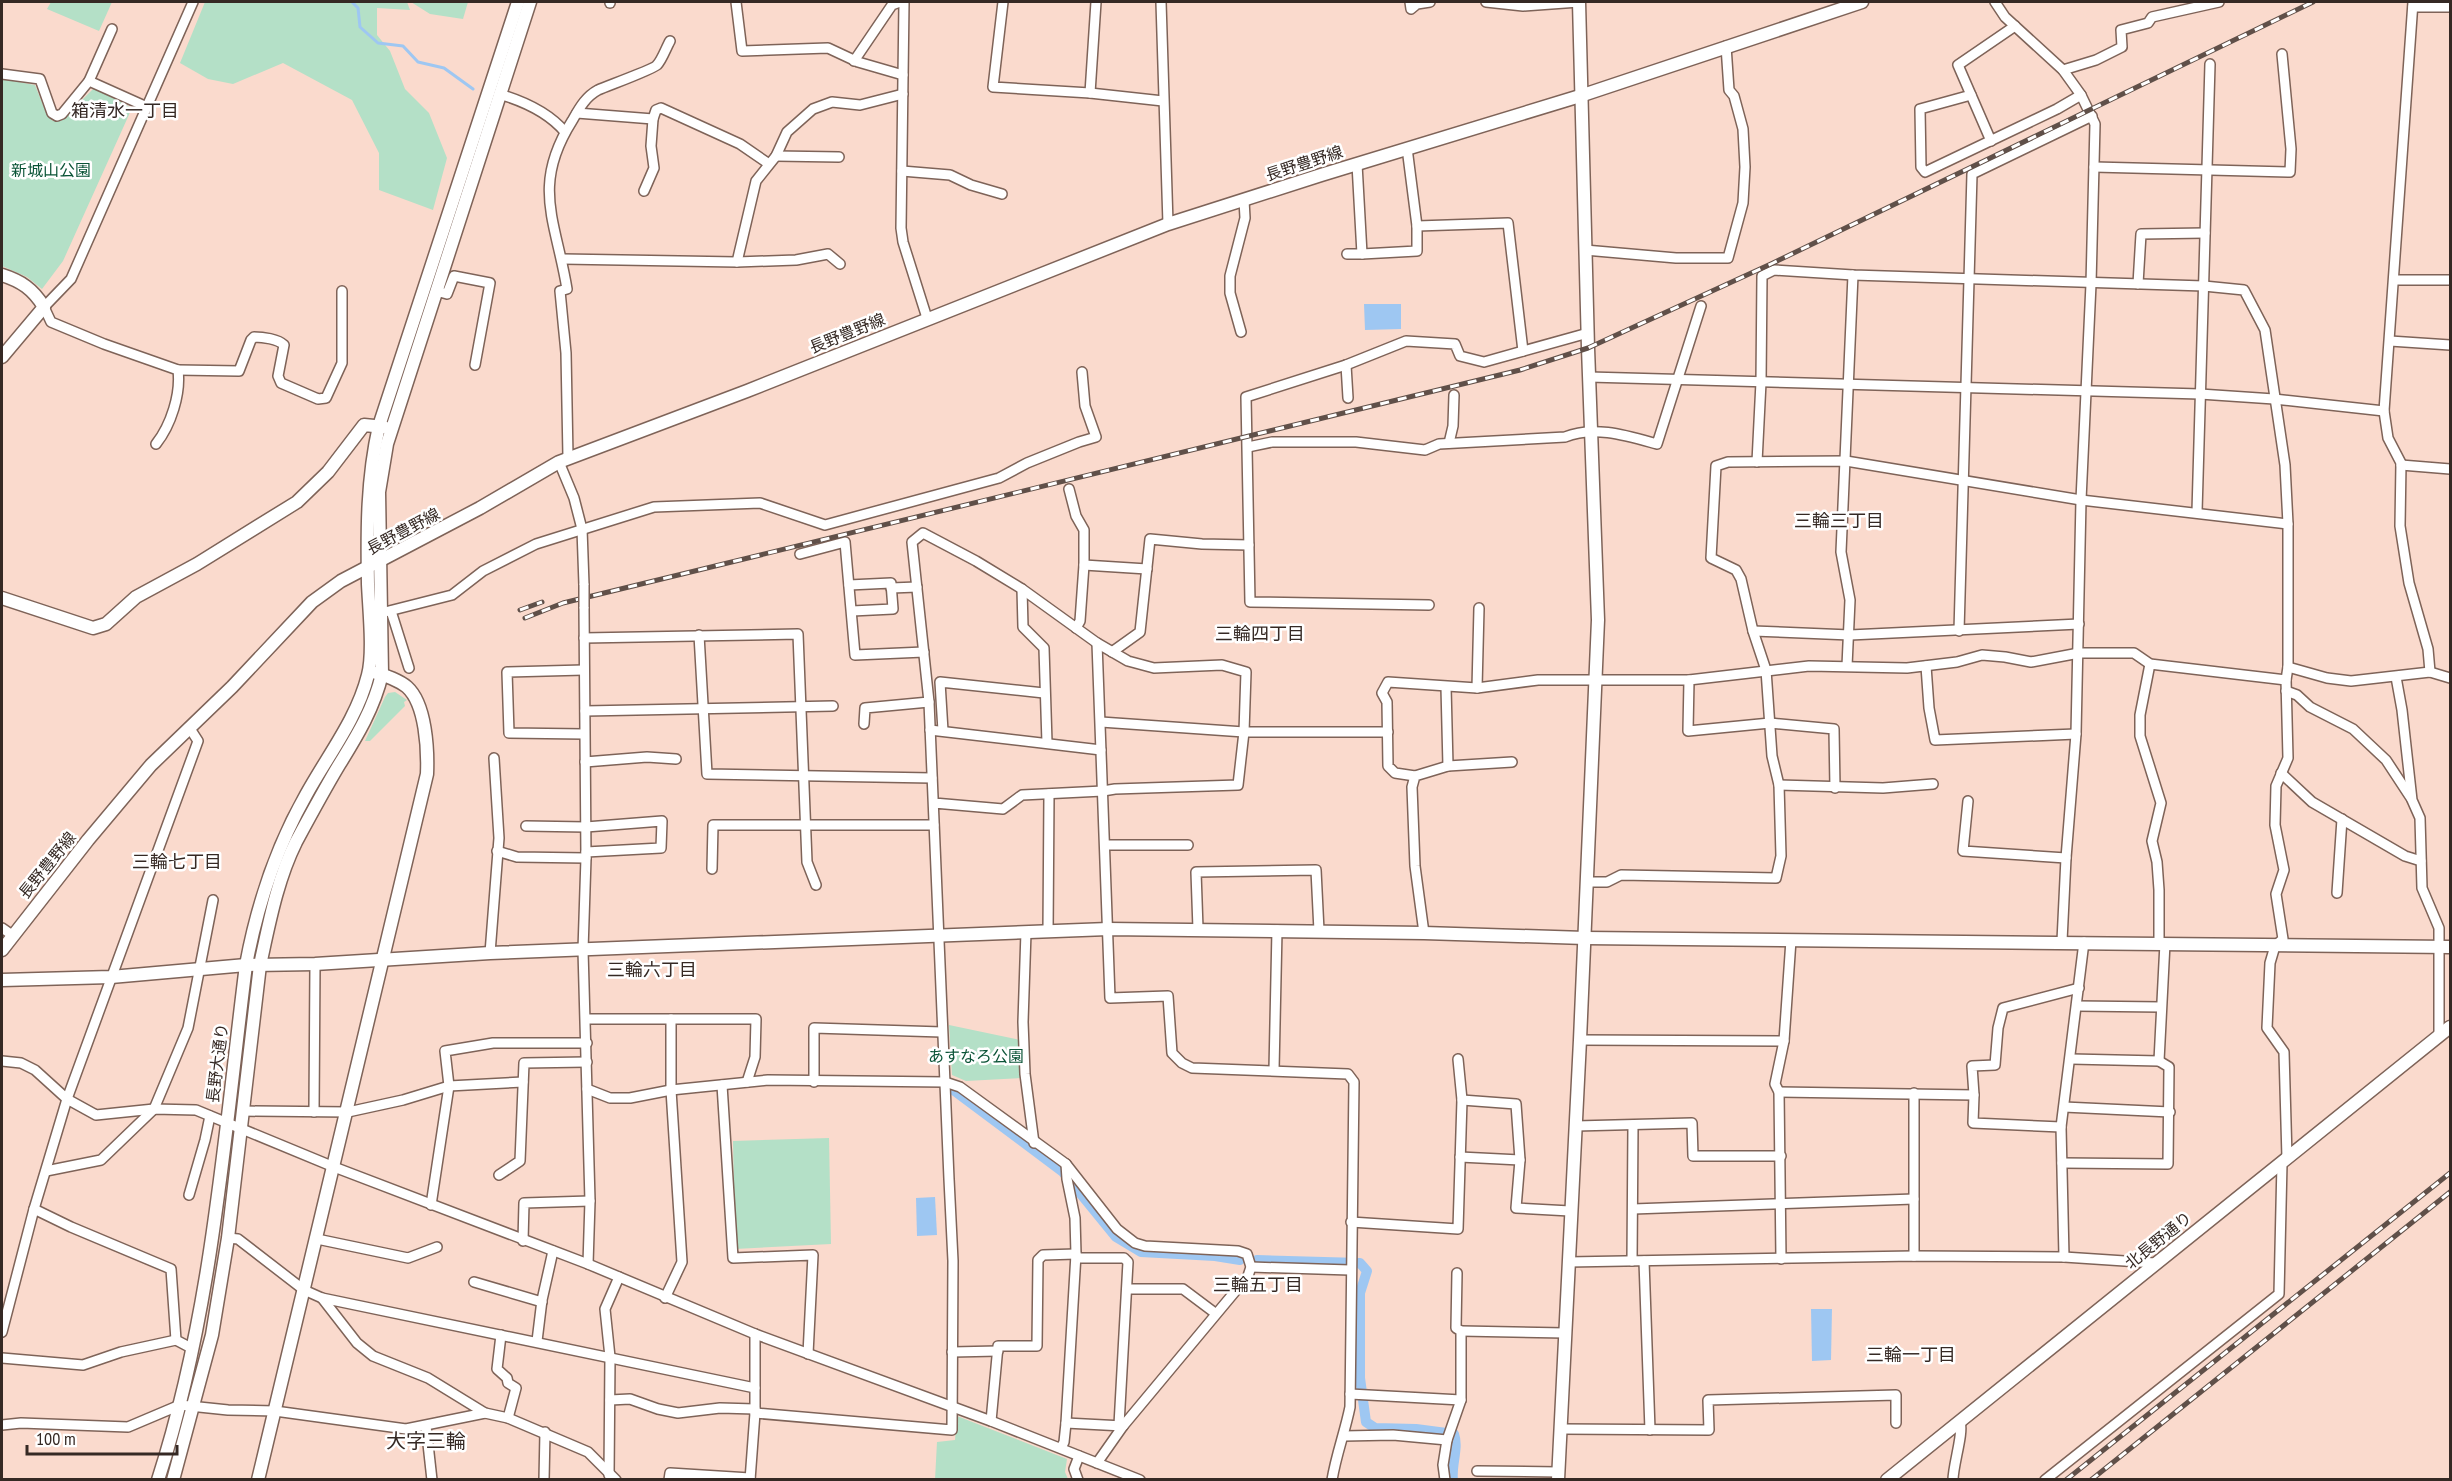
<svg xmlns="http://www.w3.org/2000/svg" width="2452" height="1481" viewBox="0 0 2452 1481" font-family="'PT Sans Narrow','Noto Sans JP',sans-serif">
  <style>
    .green { fill: #b4e0c7 }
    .water { fill: #9ec7f2 }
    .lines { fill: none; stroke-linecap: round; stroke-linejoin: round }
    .stream { stroke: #9ec7f2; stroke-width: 3 }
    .canal { stroke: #9ec7f2; stroke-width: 10 }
    .street-casing { stroke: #7e6358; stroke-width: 12 }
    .secondary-casing { stroke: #7e6358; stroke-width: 15 }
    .street { stroke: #fff; stroke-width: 9 }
    .secondary { stroke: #fff; stroke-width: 12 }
    .rail-casing { stroke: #605049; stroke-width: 5 }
    .rail { stroke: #fff; stroke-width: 3; stroke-dasharray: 9; stroke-linecap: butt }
    .street-bridge-casing { stroke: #7e6358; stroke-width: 12; stroke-linecap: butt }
    .street-bridge { stroke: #fff; stroke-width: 9 }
    .labels { text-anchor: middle; stroke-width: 5; stroke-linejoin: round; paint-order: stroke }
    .street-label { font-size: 16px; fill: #352924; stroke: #fff }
    .park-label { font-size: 16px; fill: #0b5437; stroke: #fff }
    .neighbourhood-label { font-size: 18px; fill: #352924; stroke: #fff }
    .quarter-label { font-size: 20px; fill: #352924; stroke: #fff }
  </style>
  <rect width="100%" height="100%" fill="#fadacd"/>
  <g class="green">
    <path d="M51,2H112L99,31L47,9Z"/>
    <path d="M205,2H407L410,10L377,8V35L390,51L405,89L429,113L447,158L433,210L379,190V153L352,100L283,63L233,84L208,79L180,63Z"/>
    <path d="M411,2H468L463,19L430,14Z"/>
    <path d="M2,79L35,85L47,115L53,121H61L94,88L132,108L63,261L42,289L27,277L2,266Z"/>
    <path d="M395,692L407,700L404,702L405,706L370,741H365L385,697L388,693Z"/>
    <path d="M949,1025L1020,1040L1022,1078L966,1081L952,1075Z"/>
    <path d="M829,1138L831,1244L735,1249L733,1141Z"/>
    <path d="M957,1416L1067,1459L1065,1472L1068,1479L935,1480L937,1442L955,1440Z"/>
  </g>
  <g class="water">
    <path d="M1364,304H1401V329L1365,330Z"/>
    <path d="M935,1197L937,1235L917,1236L916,1198Z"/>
    <path d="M1811,1309H1832L1831,1360L1812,1361Z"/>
  </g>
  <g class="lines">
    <path class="stream" d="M352,2L358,8L360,27L378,43L403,46L418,62L444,68L473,89"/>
    <g class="canal">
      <path d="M952,1089L1063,1172L1116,1237L1141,1252L1215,1256L1240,1260"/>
      <path d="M1257,1260L1360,1263L1367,1271L1360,1293V1378L1366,1422L1375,1428L1416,1429L1454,1434C1459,1448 1451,1465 1453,1480"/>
    </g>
    <defs>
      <g id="street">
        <path d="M736,2L742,51L828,48L858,62L903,75"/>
        <path d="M904,2L901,228L903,242L927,318"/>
        <path d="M1003,2L993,87L1090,93L1163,101"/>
        <path d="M1161,2L1168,224"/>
        <path d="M1410,2L1411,9L1417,4L1430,2"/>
        <path d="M1486,2L1523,6L1579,2"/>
        <path d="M1995,2L2005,17L2063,70L2081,95L2095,124L2091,284L2081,500L2076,734L2066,858L2062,941"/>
        <path d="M2413,2L2384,411L2388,438L2401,463L2400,526L2409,583L2428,649L2430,672"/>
        <path d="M610,3V2"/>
        <path d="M2413,7H2450"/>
        <path d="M854,61L892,5L900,2"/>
        <path d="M2063,70L2096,60L2122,47L2121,30L2148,23L2152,17L2219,2"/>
        <path d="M2,74L40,79L52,113L57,116L62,114L89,81L147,107"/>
        <path d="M89,81L112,29"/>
        <path d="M1090,93L1096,2"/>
        <path d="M499,94C523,101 549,113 565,132"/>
        <path d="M1971,95L1920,109L1921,167L1925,172L2057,109L2081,95"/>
        <path d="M577,113L653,119"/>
        <path d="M1991,141L1958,65L2015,26"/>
        <path d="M776,156L839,157"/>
        <path d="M2094,167L2290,172L2291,149L2282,54"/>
        <path d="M902,171L950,175L971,185L1002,194"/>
        <path d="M644,191L654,168L651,146L653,119L656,110L661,108L740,144L769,164"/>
        <path d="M1417,226L1508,223L1523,351"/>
        <path d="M1585,250L1676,258H1728L1743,203L1745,167L1743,129L1734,96L1729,90L1726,46"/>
        <path d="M1347,254H1362L1357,164"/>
        <path d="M1362,254L1417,251V226L1407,148"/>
        <path d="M563,259L737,262L796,260L828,254L840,264"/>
        <path d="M737,262L756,181L776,156L787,132L813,109L832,102L860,105L903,94"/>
        <path d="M2394,280H2450"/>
        <path d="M2138,284L2141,234L2205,233"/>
        <path d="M436,291L447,294L454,276L490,283L475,365"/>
        <path d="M1241,332L1230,293V276L1245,218L1244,200"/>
        <path d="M2390,341L2450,345"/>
        <path d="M1346,365L1348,398"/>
        <path d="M178,370L239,371L251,340L254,337C263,337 278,339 284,345L278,376L281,383L318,399L326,398L342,363V291"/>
        <path d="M1589,377L2200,394L2274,399L2384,411"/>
        <path d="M1449,443L1453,426L1454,395"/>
        <path d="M156,444C171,425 181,394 178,370L104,344L51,322L44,307L71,279L193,2"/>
        <path d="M1248,447L1272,442H1356L1425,450L1439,444L1565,437C1594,425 1628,436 1657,444L1701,306"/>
        <path d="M568,457L566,353L560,291L567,289C556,221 531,186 572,121C579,109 585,97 598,90C607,86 654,69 657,65C662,60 666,48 670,41"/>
        <path d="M559,462L574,498L582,529L584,585"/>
        <path d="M1757,462L1761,382L1762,276L1774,270L1853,275L2204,286L2244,290L2265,330L2285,465L2288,524V667L2286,680L2288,758L2276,786L2275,825L2284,870L2276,894L2283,939L2275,946L2270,963L2267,1028L2284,1052L2287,1158"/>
        <path d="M2401,465L2450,469"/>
        <path d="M1069,489L1076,516L1084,530V565L1080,621L1076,628"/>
        <path d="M2197,512L2210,64"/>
        <path d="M800,554L845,542L855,655L924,652"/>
        <path d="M1084,565L1147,569"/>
        <path d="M849,585L891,583L893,609L852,611"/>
        <path d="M891,588L917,587"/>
        <path d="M1022,589L1023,627L1044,648L1047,743"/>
        <path d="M1429,605L1250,602L1246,397L1346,365L1406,341L1455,344L1460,356L1484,362L1588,333"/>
        <path d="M584,607L586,858L583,950L590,1201L588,1264"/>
        <path d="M391,611L409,668"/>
        <path d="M381,613L452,595L483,571L536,544L654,507L760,503L825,525L999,478L1027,463L1079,442L1096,437L1085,406L1082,372"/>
        <path d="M1753,631L1850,635L2079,624"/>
        <path d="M1959,631L1972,174L2092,116"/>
        <path d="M699,635L707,774L932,778"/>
        <path d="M584,638L798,634L807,862L816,885"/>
        <path d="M1097,643L1110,998L1168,996L1172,1053L1182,1063L1192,1068L1348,1074L1354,1082L1350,1407C1345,1432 1336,1455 1332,1480"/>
        <path d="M1112,652L1140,632L1150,539L1202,544L1249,545"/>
        <path d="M2150,664L2140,715V736L2161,803L2152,841L2157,862L2159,890V943"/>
        <path d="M1847,666L1850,600L1841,552L1853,275"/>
        <path d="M1926,666L1929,708L1935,740L2076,734"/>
        <path d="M2288,667L2327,678L2351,681L2430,672L2450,678"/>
        <path d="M584,670L507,672L509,733L584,734"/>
        <path d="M2396,677L2402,710L2412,800L2420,818L2422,888L2439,928V1036"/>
        <path d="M1689,680L1688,731L1770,723L1834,729L1835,788"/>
        <path d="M1446,687L1448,766"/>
        <path d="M1477,688L1479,608"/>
        <path d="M2286,691L2297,695L2310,707L2353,729L2386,760L2411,798"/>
        <path d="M585,711L833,706"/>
        <path d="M1101,722L1244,732H1388"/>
        <path d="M864,724L865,708L929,702"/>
        <path d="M930,730L1101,750"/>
        <path d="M943,731L940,682L1044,693"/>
        <path d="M585,762L647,757L676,759"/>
        <path d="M2281,773L2312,802L2405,856L2421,861"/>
        <path d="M1415,776L1395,773L1388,766L1387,702L1382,693L1388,682L1477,688L1538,680H1689L1809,666L1907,668L1957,662L1982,655L2005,657L2031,662L2079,653H2134L2150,664L2286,680"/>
        <path d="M1779,785L1883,788L1933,784"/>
        <path d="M1968,801L1963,851L2066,858"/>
        <path d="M526,826L586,827L662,821L661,848L586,852"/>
        <path d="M1105,845H1188"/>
        <path d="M497,851L517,857L586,858"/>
        <path d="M712,869L713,825H934"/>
        <path d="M1587,882H1607L1621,875L1776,878L1781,856L1779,785L1772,756L1766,670L1753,631L1741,579L1736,570L1711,558L1716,466L1728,462L1846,461L2081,500L2288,524"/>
        <path d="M2337,893L2342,819"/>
        <path d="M2,928L12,935"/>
        <path d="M1198,929L1196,872L1316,870L1319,931"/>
        <path d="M1026,932L1023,1022L1025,1074L1034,1143"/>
        <path d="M1048,932L1049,794"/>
        <path d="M1424,933L1415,866L1412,787L1415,776L1448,766L1512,762"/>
        <path d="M490,953L499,838L494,758"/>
        <path d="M2077,1006L2161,1007"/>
        <path d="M586,1019H756L755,1057L747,1082"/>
        <path d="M1580,1040L1784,1041"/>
        <path d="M2071,1059L2159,1061L2165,943"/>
        <path d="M2,1061L21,1063L35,1070L67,1099L96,1115L154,1109L196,1110L334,1167L588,1264L755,1334L991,1421L1140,1480"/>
        <path d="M1274,1070L1277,930"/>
        <path d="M814,1082V1028L942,1032"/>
        <path d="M722,1085L733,1258L813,1255L808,1354"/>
        <path d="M587,1089L610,1098H630L671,1090L768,1080L945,1082L960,1087L1066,1164L1117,1229L1135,1243L1145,1246L1238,1251L1247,1254L1251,1267L1248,1276L1123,1426L1097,1463"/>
        <path d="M1779,1092L1974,1095"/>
        <path d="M1914,1093V1256"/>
        <path d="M1462,1100L1516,1104L1520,1160L1516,1208L1570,1211"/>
        <path d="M2064,1107L2170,1112"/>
        <path d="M242,1111L348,1112L403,1100L449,1086L523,1082"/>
        <path d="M314,1112L315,964"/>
        <path d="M1576,1126L1692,1123L1693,1156H1781"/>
        <path d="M2061,1127L1973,1123L1974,1095L1972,1066L1995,1065L1998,1028L2003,1008L2079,988"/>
        <path d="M1460,1157L1520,1160"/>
        <path d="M2062,1163L2168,1164L2169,1067L2159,1061"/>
        <path d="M46,1171L101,1160L154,1109L188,1028L213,900"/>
        <path d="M499,1175L520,1161L524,1063L587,1062"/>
        <path d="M189,1195L205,1140L210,1116"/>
        <path d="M431,1205L449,1086L445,1051L493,1043H587"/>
        <path d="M34,1209L71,1227L171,1269L176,1340L193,1349"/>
        <path d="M1633,1209L1914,1199"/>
        <path d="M1351,1222L1458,1229L1462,1100L1458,1059"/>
        <path d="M228,1238L238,1239L304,1290L322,1298L755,1388"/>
        <path d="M317,1239L408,1258L437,1247"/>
        <path d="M523,1241L524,1203L590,1201"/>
        <path d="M2064,1257L2061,1127L2084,942"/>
        <path d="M1076,1258H1124L1128,1262L1119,1425"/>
        <path d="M1781,1259L1779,1092L1775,1084L1784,1041L1791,940"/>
        <path d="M1632,1261L1633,1125"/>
        <path d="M1644,1261L1650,1430"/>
        <path d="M1568,1262L1914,1256L2064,1257L2155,1263"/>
        <path d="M1251,1267L1350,1270"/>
        <path d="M474,1282L542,1302"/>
        <path d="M1127,1289H1183L1215,1313"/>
        <path d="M322,1298L357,1343L373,1356L428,1378L485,1413L508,1418L588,1452L616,1480"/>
        <path d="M665,1298L682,1262L671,1090V1019"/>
        <path d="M1461,1331L1565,1333"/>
        <path d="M2,1332L34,1209L67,1099L198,741L189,727"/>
        <path d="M501,1335L497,1369L507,1378L508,1383L516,1388L508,1418"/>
        <path d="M537,1341L542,1300L553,1251"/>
        <path d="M952,1352L998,1351"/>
        <path d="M2,1358L83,1365L121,1352L176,1340"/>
        <path d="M1350,1394L1461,1400"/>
        <path d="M610,1400L630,1399L658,1409L678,1413L720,1408L755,1409"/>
        <path d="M755,1413L952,1430L953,1261L949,1179L929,702L912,542L923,533L976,561L1022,589L1097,643L1128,661L1154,668L1222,665L1246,672L1244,732L1238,785L1115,789L1103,791L1022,795L1003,809L934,803"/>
        <path d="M991,1421L998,1346H1037L1038,1260L1043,1255L1076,1254"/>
        <path d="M1066,1423L1123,1426"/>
        <path d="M2,1425L21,1423L128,1427L180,1405L228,1410L275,1411L406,1429L485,1413"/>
        <path d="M426,1426L432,1480"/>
        <path d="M1562,1429L1709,1430L1708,1400L1896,1395V1423"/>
        <path d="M1344,1436L1393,1435L1447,1440"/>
        <path d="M1061,1448L1064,1442L1066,1423L1076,1254L1075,1218L1067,1179L1066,1164"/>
        <path d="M1477,1471L1559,1472"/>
        <path d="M609,1475L610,1357L605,1309L619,1277"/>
        <path d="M544,1480L545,1432"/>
        <path d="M669,1480L670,1473L750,1478"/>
        <path d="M750,1480L755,1413V1334"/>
        <path d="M1078,1480L1074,1469L1079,1456"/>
        <path d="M1445,1480L1443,1465L1447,1440L1461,1400V1331L1456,1328L1457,1273"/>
        <path d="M1953,1480C1953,1465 1964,1432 1960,1422"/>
        <path d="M2045,1480L2279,1294L2282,1163"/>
      </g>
      <g id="secondary">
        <path d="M2,275C21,281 33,289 44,307L2,357"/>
        <path d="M2,598L93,628L106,624L136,597L197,564L297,502L328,472L364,425L384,427"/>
        <path d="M2,950L88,840L151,765L232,687L312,602L341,581L480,508L559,462L747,391L1168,224L1321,175L1580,96L1862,2"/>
        <path d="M2,980L111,977L246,965L315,964L490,953L1108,929L1424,933L1585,938L2450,947"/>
        <path d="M158,1480C212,1313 224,1138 246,965C257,906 276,848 306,795C328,755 357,719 368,675C374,653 369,608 368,584C367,530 367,479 379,426L518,2"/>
        <path d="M173,1480L212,1335L228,1238L260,965C269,924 277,880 296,842C310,816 324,790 339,765C357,736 374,708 382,674L379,492L387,444L530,2"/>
        <path d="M258,1480L427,774C428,750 426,704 407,687C400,681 385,675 376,673"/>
        <path d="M1558,1480L1580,1040L1598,620L1588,348L1579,2"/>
        <path d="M1887,1480L2450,1027"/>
      </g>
    </defs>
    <use href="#street" class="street-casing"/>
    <use href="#secondary" class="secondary-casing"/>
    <use href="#street" class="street"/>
    <use href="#secondary" class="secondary"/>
    <defs>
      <g id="rail">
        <path d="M520,610L542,602"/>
        <path d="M525,618L563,603L1520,370L1588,348L1773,263L2313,2"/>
        <path d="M2066,1480L2450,1173"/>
        <path d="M2091,1480L2450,1192"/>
      </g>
    </defs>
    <use href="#rail" class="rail-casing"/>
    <use href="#rail" class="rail"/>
    <defs>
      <path id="street-bridge" d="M584,585V607"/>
    </defs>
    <use href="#street-bridge" class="street-bridge-casing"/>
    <use href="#street-bridge" class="street-bridge"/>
  </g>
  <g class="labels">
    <g class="street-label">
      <text transform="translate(1304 163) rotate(-18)" y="6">長野豊野線</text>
      <text transform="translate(847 333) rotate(-22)" y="6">長野豊野線</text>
      <text transform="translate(403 531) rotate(-28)" y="6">長野豊野線</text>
      <text transform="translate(47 865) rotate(-51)" y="6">長野豊野線</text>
      <text transform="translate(217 1063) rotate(-83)" y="6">長野大通り</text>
      <text transform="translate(2158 1240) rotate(-39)" y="6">北長野通り</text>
    </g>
    <g class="park-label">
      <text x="51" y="176">新城山公園</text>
      <text x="976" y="1062">あすなろ公園</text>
    </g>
    <g class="neighbourhood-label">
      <text x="125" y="117">箱清水一丁目</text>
      <text x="1839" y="527">三輪三丁目</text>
      <text x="1260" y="640">三輪四丁目</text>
      <text x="177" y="868">三輪七丁目</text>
      <text x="652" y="976">三輪六丁目</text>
      <text x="1258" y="1291">三輪五丁目</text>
      <text x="1911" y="1361">三輪一丁目</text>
    </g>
    <g class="quarter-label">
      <text x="426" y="1448">大字三輪</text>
    </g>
  </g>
  <rect width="2452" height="1481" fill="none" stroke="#352924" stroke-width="6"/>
  <path d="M27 1445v9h150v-9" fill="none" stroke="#352924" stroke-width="3"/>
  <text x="36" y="1445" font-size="18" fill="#352924" stroke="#ffffff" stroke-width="4.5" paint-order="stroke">100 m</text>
</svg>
